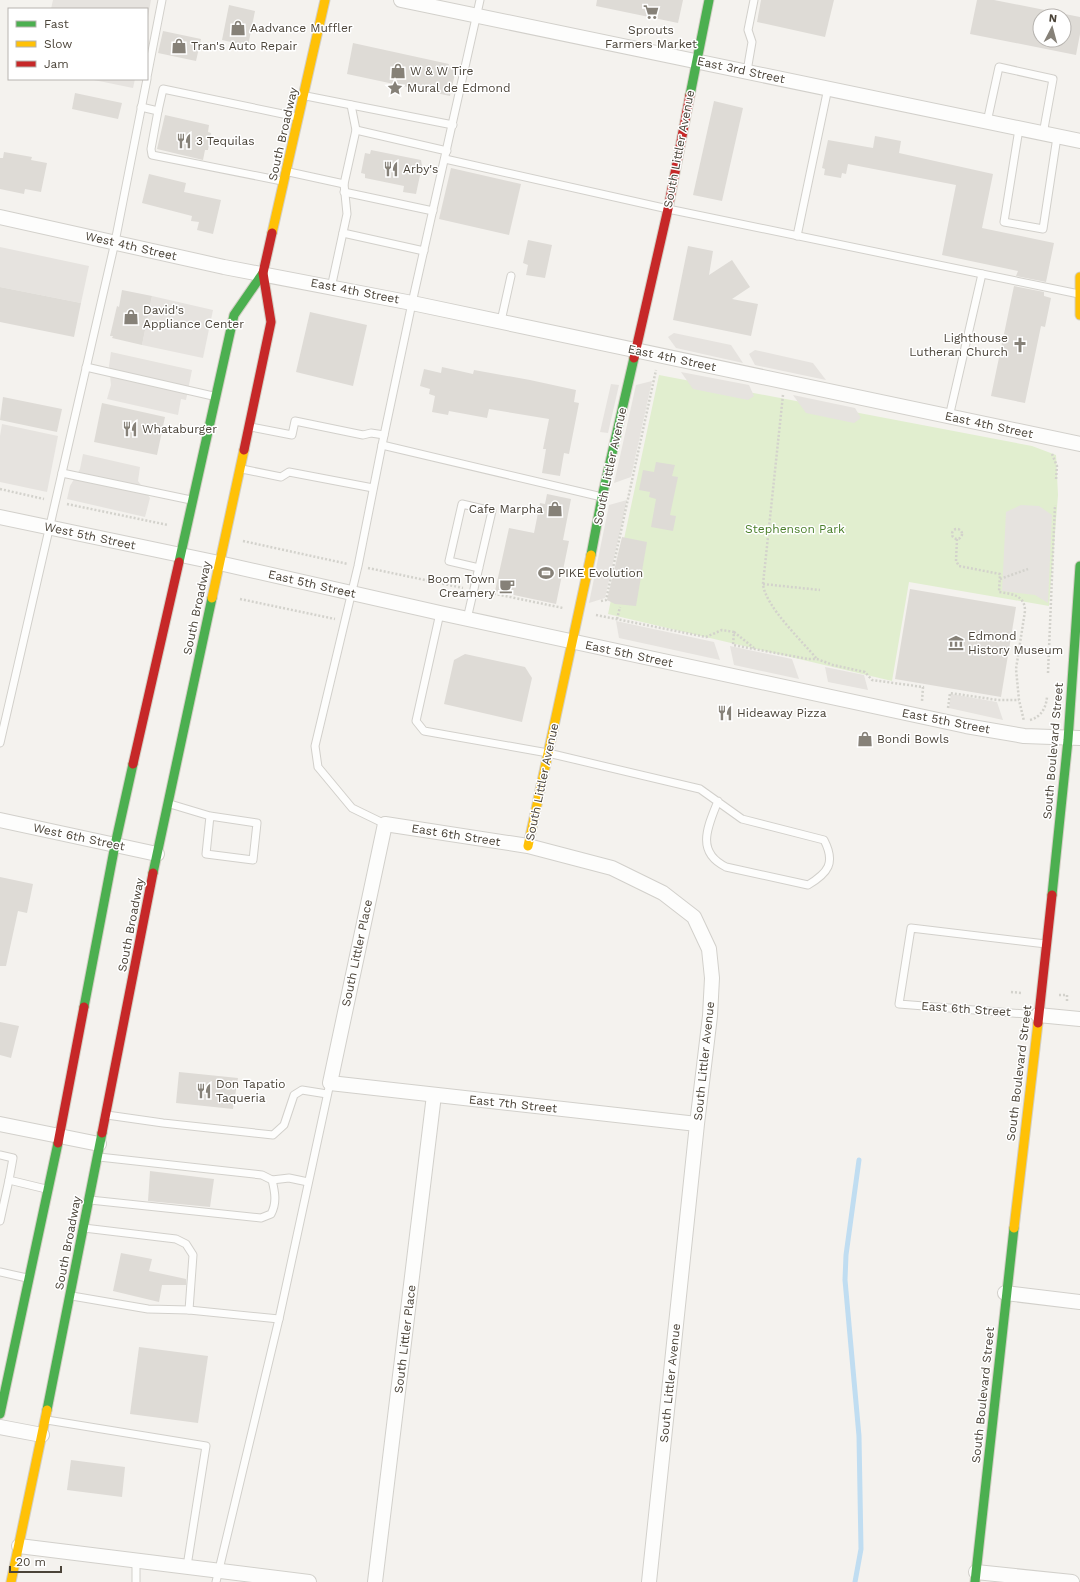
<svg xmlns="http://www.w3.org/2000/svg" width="1080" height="1582" viewBox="0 0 1080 1582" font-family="'Work Sans',sans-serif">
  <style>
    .green { fill: #e1eecf }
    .parking { fill: #e6e3df }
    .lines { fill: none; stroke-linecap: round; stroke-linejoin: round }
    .stream { stroke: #c0ddf1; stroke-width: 5 }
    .building { fill: #dedbd6; fill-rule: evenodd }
    .lane-casing { stroke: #d2d0cb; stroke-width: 9 }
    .street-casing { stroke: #d2d0cb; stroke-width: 16 }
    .fast-casing { stroke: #d3cfc5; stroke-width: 11 }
    .slow-casing { stroke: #d3cfc5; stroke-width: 11 }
    .jam-casing { stroke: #d3cfc5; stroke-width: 11 }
    .path { stroke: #d3d2cc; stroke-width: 2.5; stroke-dasharray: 2 2; stroke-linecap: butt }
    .lane { stroke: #fdfdfc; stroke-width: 7 }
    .street { stroke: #fdfdfc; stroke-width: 14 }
    .fast { stroke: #4caf50; stroke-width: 9 }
    .slow { stroke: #ffc107; stroke-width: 9 }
    .jam { stroke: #c62828; stroke-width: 9 }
    .labels { text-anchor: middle; stroke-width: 3; stroke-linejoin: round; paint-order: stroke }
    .poi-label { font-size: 12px; fill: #4b4439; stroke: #fff; text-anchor: start }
    .street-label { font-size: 12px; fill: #4b4439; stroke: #fff }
    .park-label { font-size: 12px; fill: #4a7f2a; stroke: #fff }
  </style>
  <rect width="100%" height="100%" fill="#f4f2ee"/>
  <path class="green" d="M659,375L1032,446L1056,455L1058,495L1049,606L909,582L892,681L608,614Z"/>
  <g class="parking">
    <path d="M53,0H151L147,22V9H51Z"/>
    <path d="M89,79H135L133,88Z"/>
    <path d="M0,247L89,266L81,303L0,287Z"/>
    <path d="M152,296L213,310L203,358L142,345Z"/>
    <path d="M674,333L731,345L743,363L676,348L668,337Z"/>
    <path d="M755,350L813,363L826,380L755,365L749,354Z"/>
    <path d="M111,352L192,370L186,400L181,399L178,415L107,399L111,385L109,366Z"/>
    <path d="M681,372L749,385L754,396L748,400L693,389Z"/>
    <path d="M652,381L631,477L614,483L636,385Z"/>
    <path d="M611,384L619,385L608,433L600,432Z"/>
    <path d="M793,395L855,408L861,418L854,423L806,413Z"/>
    <path d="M2,424L58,436L47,492L0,482V436Z"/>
    <path d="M83,454L140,467L138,481L150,498L145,517L67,499L70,486L80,469Z"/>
    <path d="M627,500L605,598L589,603L609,505Z"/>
    <path d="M1021,505L1039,506L1052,515L1048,603L1035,595L1002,591L1006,512Z"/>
    <path d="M616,621L714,642L720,660L619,638Z"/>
    <path d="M730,646L792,659L799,679L734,665Z"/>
    <path d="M825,667L864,675L868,690L828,682Z"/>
    <path d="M951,694L997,702L1003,720L949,708Z"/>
  </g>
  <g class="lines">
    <path class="stream" d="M855,1582L861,1549L859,1436L845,1280L846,1255L859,1160"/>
  </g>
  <g class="building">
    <path d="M597,0H683L678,23L596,6Z"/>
    <path d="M761,0H834L825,37L757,22Z"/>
    <path d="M977,0H994L1080,17V34L1076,55L970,34ZM1040,16H1064V40H1040Z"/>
    <path d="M229,5L255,11L248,46L222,40Z"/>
    <path d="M163,31L201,39L196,61L158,53Z"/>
    <path d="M353,43L449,64L448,67L456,69L450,96L347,74Z"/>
    <path d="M75,93L122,103L118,119L72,109Z"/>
    <path d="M714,101L743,108L722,201L693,195Z"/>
    <path d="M165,115L209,125L208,132L211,133L208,150H205L203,160L157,149Z"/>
    <path d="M875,136L901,141L899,153L993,174L982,228L1054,243L1046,282L1016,276L1018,271L942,255L956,185L848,164L846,174L842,173L841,178L824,175L825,169L822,168L828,140L873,148Z"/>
    <path d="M371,150L421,160L422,166L416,194L403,192L404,186L365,178V174L361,173L365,153L370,154Z"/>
    <path d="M4,152L32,157L31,160L47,163L41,192L25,189L24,194L0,189V158H3Z"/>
    <path d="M451,168L521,184L509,235L439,219Z"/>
    <path d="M149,174L186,183L184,192L221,200L213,234L197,230L199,222L191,221L192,216L142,203Z"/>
    <path d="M528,240L552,245L545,278L526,275L528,265L523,263Z"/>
    <path d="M688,246L713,251L709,275L732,260L750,287L732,299L758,304L751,336L673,320Z"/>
    <path d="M1014,286L1044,292V296L1051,298L1045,327L1041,326L1025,403L991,396Z"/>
    <path d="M0,287L81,303L74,337L0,322Z"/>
    <path d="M122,290L152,296L142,345L112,338L113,336H110L117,306L119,307Z"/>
    <path d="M310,312L367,325L353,386L296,372Z"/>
    <path d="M442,367L473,374L474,370L530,380L576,390L574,402L579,403L569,454L564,453L560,476L542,473L546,449H543L549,419L489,409L487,418L449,411L448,415L432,412L435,396L429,394L430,389L420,386L424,369L441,373Z"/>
    <path d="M3,397L62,409L57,432L0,420Z"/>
    <path d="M102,403L165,417L157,455L94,442Z"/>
    <path d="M656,462L675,465L672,476L678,477L670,515L676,516L673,531L651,527L656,499L649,497L650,492L639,490L643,470L654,472Z"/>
    <path d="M547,494L571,499L563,540L569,541L556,604L495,591L509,528L534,533L540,503L545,504Z"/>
    <path d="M622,537L647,542L636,606L615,604L607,600Z"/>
    <path d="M910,589L1016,607L1001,697L895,679Z"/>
    <path d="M465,654L525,667L532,678L522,722L444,704L454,660Z"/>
    <path d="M0,877L33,884L27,913L18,911L6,966H0Z"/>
    <path d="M0,1022L19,1026L11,1058L0,1055Z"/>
    <path d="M179,1072L238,1078L233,1109L176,1103Z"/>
    <path d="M150,1171L214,1179L210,1207L148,1201Z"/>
    <path d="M121,1253L152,1259L149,1271L186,1279V1285H162L159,1302L113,1291Z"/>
    <path d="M139,1347L208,1356L198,1423L130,1414Z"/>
    <path d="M71,1460L125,1467L122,1497L67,1490Z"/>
  </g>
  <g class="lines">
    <defs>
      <g id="lane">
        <path d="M747,71L752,42L748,30L754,0"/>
        <path d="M147,77L162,0"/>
        <path d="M306,96L453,125"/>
        <path d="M141,107L158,111L163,89L297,117"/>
        <path d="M158,111L151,149L152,155L282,181"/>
        <path d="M987,122L999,67L1053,79L1043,134"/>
        <path d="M1019,129L1004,222L1043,229L1057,137"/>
        <path d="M356,130L447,151"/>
        <path d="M445,159L668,209L1079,294"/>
        <path d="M289,172L344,184"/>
        <path d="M344,192L433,211"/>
        <path d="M343,233L424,251"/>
        <path d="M797,236L828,88"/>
        <path d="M331,288L347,214L344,184L356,130L351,105"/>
        <path d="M501,321L511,276"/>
        <path d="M86,367L213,396"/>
        <path d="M949,417L982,274"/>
        <path d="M251,427L292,435L295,421L363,435L371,433L384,435"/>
        <path d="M382,445L602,497"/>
        <path d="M242,469L281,477L289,472L373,488"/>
        <path d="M62,473L191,500"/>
        <path d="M440,613L416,721L424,731L548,753L700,789L742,819L824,840C836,863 828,873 808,885L726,867C695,852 708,826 718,801"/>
        <path d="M467,619L492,511L462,504L449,561L479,568"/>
        <path d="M0,743L115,242L147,79"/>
        <path d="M170,804L210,816L257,823L253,860L206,854L210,816"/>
        <path d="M385,824L352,808L318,767L315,746L358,566L382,445L412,303L480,0"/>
        <path d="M1038,1015L899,1004L911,928L1046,944"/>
        <path d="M107,1115L163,1123L273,1135L284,1125L294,1095L302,1090L327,1094"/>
        <path d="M0,1155L13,1158L9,1180L46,1189"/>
        <path d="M272,1180L289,1178L308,1182"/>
        <path d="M90,1200L261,1218L271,1214C277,1203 275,1192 272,1180L262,1175L99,1157"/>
        <path d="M0,1221L9,1180"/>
        <path d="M84,1228L176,1239L186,1244L193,1255L189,1310"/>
        <path d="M0,1272L27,1278"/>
        <path d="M72,1296L148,1309L189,1310L279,1319"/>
        <path d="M47,1420L206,1446L187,1566"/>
        <path d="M136,1582V1560"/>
        <path d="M216,1582L279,1319L330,1083"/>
      </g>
      <g id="street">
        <path d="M401,0L1080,141"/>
        <path d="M0,217L224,267L412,303L1080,444"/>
        <path d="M0,517L219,563L440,613L966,726L1024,736L1080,738"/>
        <path d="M0,820L157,854"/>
        <path d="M1038,1015L1080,1019"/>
        <path d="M0,1124L99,1144"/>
        <path d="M1005,1293L1080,1302"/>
        <path d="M0,1427L42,1435"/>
        <path d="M19,1546L309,1582"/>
        <path d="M976,1572L1072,1582"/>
        <path d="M375,1582L434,1095"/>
        <path d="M649,1582L697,1124L710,1016L712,978L709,949L694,917L663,893L612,868L528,846L385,824L330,1083L697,1124"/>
      </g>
      <g id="fast">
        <path d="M690,95L709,0"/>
        <path d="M591,555L602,497L634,358"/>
        <path d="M179,562L234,315L263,273"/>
        <path d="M153,873L212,598"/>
        <path d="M1052,895L1068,740L1080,566"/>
        <path d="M84,1007L115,845L133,764"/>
        <path d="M47,1410L102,1133"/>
        <path d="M0,1414L58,1143"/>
        <path d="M975,1582L1014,1228"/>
      </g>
      <g id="slow">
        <path d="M272,233L325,0"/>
        <path d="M1080,277V315"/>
        <path d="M212,598L244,450"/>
        <path d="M528,846L591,555"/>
        <path d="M1014,1228L1038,1023"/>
        <path d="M11,1582L47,1410"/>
      </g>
      <g id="jam">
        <path d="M634,358L668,209L690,95"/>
        <path d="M244,450L271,322L263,273L272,233"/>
        <path d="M133,764L179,562"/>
        <path d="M1038,1023L1052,895"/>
        <path d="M102,1133L153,873"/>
        <path d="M58,1143L84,1007"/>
      </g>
    </defs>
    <use href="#lane" class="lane-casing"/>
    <use href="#street" class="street-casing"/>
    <use href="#fast" class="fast-casing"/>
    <use href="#slow" class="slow-casing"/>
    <use href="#jam" class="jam-casing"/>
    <g class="path">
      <path d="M783,395L763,584C765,606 802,641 817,659"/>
      <path d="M1052,454L1057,466L1056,480"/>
      <path d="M0,489L44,499"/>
      <path d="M67,504L168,525"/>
      <circle cx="957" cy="534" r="5"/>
      <path d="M957,539L956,561L959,566L1000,574L999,592C1012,594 1025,595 1025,611L1016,669L1019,700L1024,721"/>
      <path d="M243,541L348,564"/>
      <path d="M368,568L463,588"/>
      <path d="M1000,579L1028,569"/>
      <path d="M763,584L820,590"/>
      <path d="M486,592L563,608"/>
      <path d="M240,599L335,619"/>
      <path d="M601,601L606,600L656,370"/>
      <path d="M596,615L706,637L722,630L734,632L733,645L808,659H817L833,665L865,672L872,680L923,687L922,701"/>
      <path d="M617,619L620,607"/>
      <path d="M734,632L754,648"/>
      <path d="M1048,673L1055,505"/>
      <path d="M948,708L950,693L998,700H1019"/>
      <path d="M1030,720C1041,717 1046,708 1047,697"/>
      <path d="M1011,992L1022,993"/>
      <path d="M1059,995H1067V1002"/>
    </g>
    <use href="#lane" class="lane"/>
    <use href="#street" class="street"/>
    <use href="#fast" class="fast"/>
    <use href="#slow" class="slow"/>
    <use href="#jam" class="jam"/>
  </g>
  <defs>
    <symbol id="supermarket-bare" viewBox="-9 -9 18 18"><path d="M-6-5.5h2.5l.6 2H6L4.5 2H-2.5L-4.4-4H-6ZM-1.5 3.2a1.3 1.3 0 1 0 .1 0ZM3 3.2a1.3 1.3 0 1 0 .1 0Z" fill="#868178" stroke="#fff" stroke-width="2.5" paint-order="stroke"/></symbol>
    <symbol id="shop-bare" viewBox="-9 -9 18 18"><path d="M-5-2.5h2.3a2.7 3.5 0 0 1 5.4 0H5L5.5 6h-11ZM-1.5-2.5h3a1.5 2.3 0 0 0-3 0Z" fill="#868178" stroke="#fff" stroke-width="2.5" paint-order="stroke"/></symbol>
    <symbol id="sight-bare" viewBox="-9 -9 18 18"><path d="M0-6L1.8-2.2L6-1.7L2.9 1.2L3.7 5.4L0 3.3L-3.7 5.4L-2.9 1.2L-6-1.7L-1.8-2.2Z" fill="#868178" stroke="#fff" stroke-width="2.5" paint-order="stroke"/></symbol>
    <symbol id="restaurant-bare" viewBox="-9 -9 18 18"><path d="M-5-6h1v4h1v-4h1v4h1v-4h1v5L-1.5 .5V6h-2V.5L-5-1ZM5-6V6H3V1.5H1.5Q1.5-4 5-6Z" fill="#868178" stroke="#fff" stroke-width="2.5" paint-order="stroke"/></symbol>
    <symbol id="church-bare" viewBox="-9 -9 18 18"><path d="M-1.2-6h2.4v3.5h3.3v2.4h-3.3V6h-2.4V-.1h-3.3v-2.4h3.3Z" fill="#868178" stroke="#fff" stroke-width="2.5" paint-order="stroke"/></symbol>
    <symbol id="stadium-bare" viewBox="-9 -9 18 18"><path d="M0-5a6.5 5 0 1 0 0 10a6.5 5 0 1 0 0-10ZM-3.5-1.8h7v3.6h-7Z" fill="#868178" stroke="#fff" stroke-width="2.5" paint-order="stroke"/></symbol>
    <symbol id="cafe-bare" viewBox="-9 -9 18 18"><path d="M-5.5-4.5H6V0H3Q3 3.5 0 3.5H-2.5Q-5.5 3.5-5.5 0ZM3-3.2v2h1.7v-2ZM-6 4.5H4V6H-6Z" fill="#868178" stroke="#fff" stroke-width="2.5" paint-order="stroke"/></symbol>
    <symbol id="museum-bare" viewBox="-9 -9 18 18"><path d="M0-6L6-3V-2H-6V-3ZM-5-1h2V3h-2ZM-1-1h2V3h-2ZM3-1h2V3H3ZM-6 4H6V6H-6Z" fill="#868178" stroke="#fff" stroke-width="2.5" paint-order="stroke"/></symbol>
  </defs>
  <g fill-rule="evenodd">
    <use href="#supermarket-bare" x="640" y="1" width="22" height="22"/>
    <use href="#shop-bare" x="227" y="17" width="22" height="22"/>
    <use href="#shop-bare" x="168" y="35" width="22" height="22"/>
    <use href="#shop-bare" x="387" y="60" width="22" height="22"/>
    <use href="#sight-bare" x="384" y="77" width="22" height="22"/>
    <use href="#restaurant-bare" x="173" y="130" width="22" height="22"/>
    <use href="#restaurant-bare" x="380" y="158" width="22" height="22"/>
    <use href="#shop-bare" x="120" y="306" width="22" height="22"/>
    <use href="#church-bare" x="1009" y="334" width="22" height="22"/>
    <use href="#restaurant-bare" x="119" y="418" width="22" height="22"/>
    <use href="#shop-bare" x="544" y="498" width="22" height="22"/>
    <use href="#stadium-bare" x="535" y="562" width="22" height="22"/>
    <use href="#cafe-bare" x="496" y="575" width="22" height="22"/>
    <use href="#museum-bare" x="945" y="632" width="22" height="22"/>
    <use href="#restaurant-bare" x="714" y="702" width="22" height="22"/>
    <use href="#shop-bare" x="854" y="728" width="22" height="22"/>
    <use href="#restaurant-bare" x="193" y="1080" width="22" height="22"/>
  </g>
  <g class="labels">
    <g class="poi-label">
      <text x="250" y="32">Aadvance Muffler</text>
      <text x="651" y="34" text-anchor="middle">Sprouts<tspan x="651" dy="14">Farmers Market</tspan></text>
      <text x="191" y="50">Tran's Auto Repair</text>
      <text x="410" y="75">W &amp; W Tire</text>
      <text x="407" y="92">Mural de Edmond</text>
      <text x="196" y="145">3 Tequilas</text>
      <text x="403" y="173">Arby's</text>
      <text x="143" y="314">David's<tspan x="143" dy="14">Appliance Center</tspan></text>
      <text x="1008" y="342" text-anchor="end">Lighthouse<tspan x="1008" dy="14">Lutheran Church</tspan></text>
      <text x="142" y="433">Whataburger</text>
      <text x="543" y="513" text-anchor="end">Cafe Marpha</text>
      <text x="558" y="577">PIKE Evolution</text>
      <text x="495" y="583" text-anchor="end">Boom Town<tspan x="495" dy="14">Creamery</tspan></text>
      <text x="968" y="640">Edmond<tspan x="968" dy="14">History Museum</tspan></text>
      <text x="737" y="717">Hideaway Pizza</text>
      <text x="877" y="743">Bondi Bowls</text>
      <text x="216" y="1088">Don Tapatio<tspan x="216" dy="14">Taqueria</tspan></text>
    </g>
    <g class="street-label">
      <text transform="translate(741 70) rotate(12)" y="4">East 3rd Street</text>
      <text transform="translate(283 134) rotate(-77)" y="4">South Broadway</text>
      <text transform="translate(679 149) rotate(-79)" y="4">South Littler Avenue</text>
      <text transform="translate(131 246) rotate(13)" y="4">West 4th Street</text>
      <text transform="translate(355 291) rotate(11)" y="4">East 4th Street</text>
      <text transform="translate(672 358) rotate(12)" y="4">East 4th Street</text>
      <text transform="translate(989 425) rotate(12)" y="4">East 4th Street</text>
      <text transform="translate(610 466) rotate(-78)" y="4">South Littler Avenue</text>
      <text transform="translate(90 536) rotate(12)" y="4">West 5th Street</text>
      <text transform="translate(312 584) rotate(13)" y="4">East 5th Street</text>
      <text transform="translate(197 608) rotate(-78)" y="4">South Broadway</text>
      <text transform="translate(629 654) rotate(12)" y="4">East 5th Street</text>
      <text transform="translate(946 721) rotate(11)" y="4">East 5th Street</text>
      <text transform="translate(1053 751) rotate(-85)" y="4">South Boulevard Street</text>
      <text transform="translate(542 782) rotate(-78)" y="4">South Littler Avenue</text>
      <text transform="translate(456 835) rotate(9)" y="4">East 6th Street</text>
      <text transform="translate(79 837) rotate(12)" y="4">West 6th Street</text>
      <text transform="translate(131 925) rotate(-79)" y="4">South Broadway</text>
      <text transform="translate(357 953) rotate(-78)" y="4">South Littler Place</text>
      <text transform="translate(966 1009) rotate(4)" y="4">East 6th Street</text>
      <text transform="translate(704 1061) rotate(-84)" y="4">South Littler Avenue</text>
      <text transform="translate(1019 1073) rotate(-83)" y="4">South Boulevard Street</text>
      <text transform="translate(513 1104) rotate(6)" y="4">East 7th Street</text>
      <text transform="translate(68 1243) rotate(-79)" y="4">South Broadway</text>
      <text transform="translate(405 1339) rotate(-83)" y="4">South Littler Place</text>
      <text transform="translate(670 1383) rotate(-84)" y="4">South Littler Avenue</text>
      <text transform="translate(983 1395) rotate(-84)" y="4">South Boulevard Street</text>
    </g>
    <g class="park-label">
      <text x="795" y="533">Stephenson Park</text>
    </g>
  </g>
  <rect x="8" y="8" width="140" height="72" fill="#ffffff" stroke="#b7b4b0"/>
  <rect x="16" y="21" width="20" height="6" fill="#4caf50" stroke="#b7b4b0"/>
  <text x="44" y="28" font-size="12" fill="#4b4439">Fast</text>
  <rect x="16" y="41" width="20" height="6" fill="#ffc107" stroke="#b7b4b0"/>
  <text x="44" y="48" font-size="12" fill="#4b4439">Slow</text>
  <rect x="16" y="61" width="20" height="6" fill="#c62828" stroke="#b7b4b0"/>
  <text x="44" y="68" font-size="12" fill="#4b4439">Jam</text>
  <g transform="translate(1052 28) rotate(6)"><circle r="19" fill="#ffffff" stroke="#b7b4b0"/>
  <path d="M0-3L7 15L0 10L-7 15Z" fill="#868178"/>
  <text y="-6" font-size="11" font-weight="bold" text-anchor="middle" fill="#4b4439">N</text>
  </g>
  <path d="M10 1566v6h51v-6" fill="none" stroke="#4b4439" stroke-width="2"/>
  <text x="16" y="1566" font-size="12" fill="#4b4439" stroke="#ffffff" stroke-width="3" paint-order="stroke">20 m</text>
</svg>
